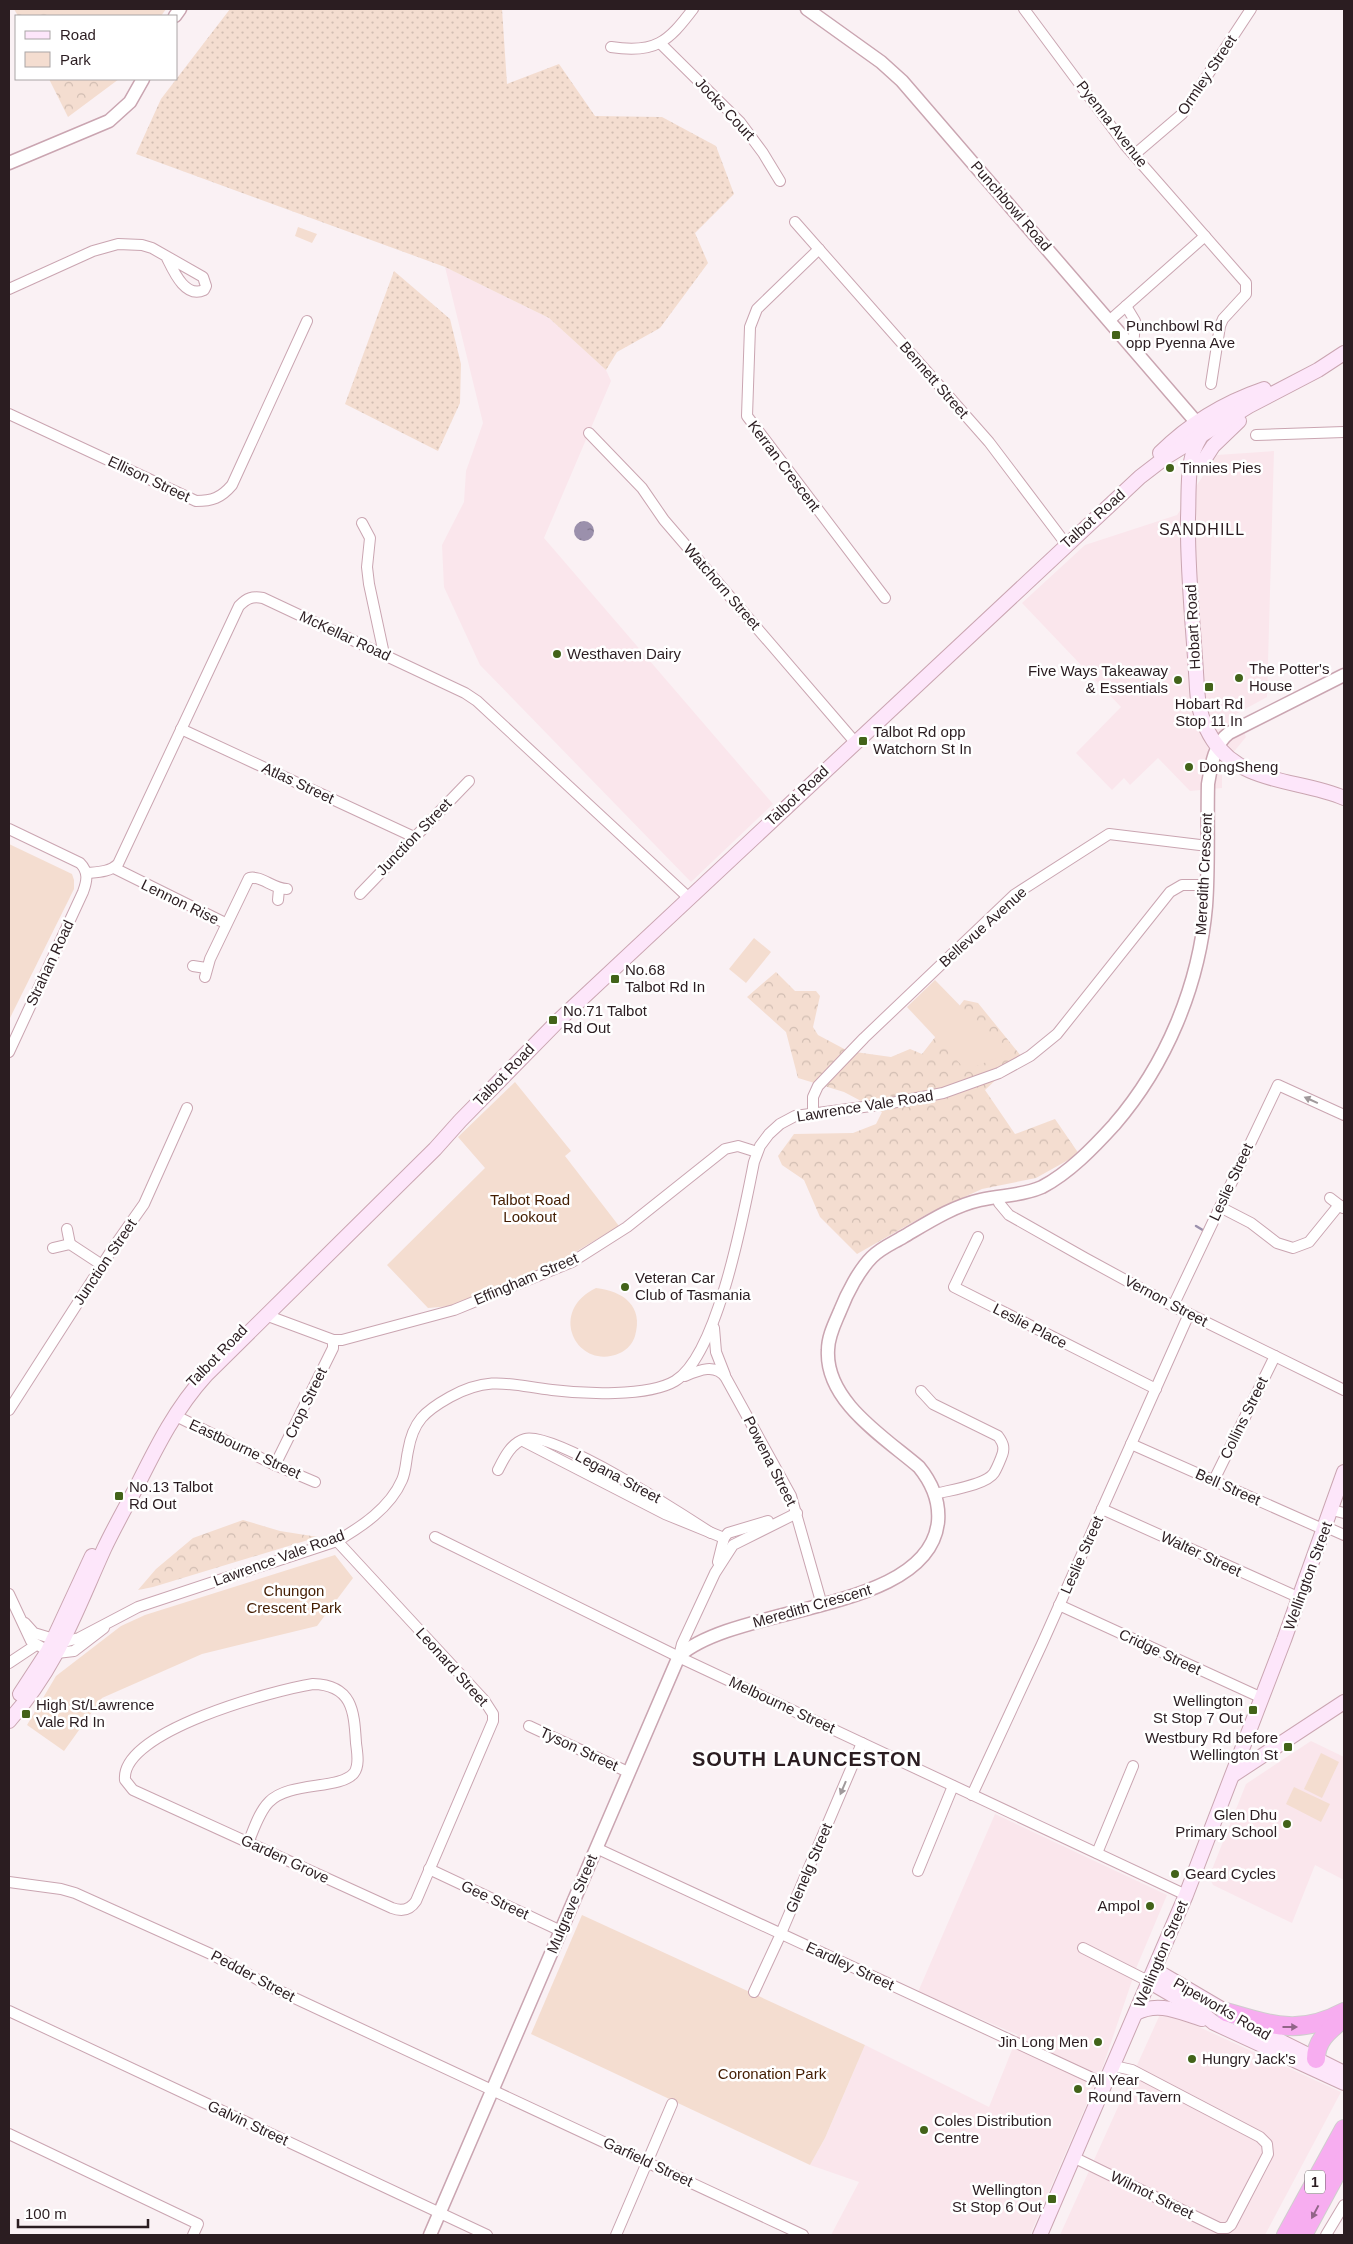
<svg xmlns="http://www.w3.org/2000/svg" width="1353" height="2244" viewBox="0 0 1353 2244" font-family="Helvetica,sans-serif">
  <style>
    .built { fill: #fae6ec }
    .grass { fill: url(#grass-dots) }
    .forest { fill: url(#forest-crowns) }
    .green { fill: #f4ddd0 }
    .water { fill: url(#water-ripples) }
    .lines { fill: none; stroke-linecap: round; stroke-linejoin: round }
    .stream { stroke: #9b90ac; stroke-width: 2.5 }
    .minor-casing { stroke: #caa5b1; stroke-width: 12 }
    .tertiary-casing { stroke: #caa5b1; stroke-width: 15 }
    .secondary-casing { stroke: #caa5b1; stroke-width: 16 }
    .motorway-casing { stroke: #d0cdce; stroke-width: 20 }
    .minor { stroke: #fff; stroke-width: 10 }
    .tertiary { stroke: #fff; stroke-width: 12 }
    .secondary { stroke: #fde6fa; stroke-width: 14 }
    .motorway { stroke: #f7adf0; stroke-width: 18 }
    .oneway { fill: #a0999b }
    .oneway2 { fill: #916588 }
    .poi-dot { fill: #426319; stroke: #fff; stroke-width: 2 }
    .labels { text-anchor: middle; stroke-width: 5; stroke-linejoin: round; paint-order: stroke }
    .shield { fill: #fff; stroke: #6b6164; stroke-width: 1 }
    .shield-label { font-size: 14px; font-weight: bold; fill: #2b1d21 }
    .street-label { font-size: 15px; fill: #2b1d21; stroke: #fff }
    .poi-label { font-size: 15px; fill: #2b1d21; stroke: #fff; text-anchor: start }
    .park-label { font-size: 15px; fill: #441d02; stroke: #fff }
    .neighbourhood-label { font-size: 16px; letter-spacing: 1px; fill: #2b1d21; stroke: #fff }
    .district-label { font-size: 20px; font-weight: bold; letter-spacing: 1px; fill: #2b1d21; stroke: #fff }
  </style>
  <defs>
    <pattern id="grass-dots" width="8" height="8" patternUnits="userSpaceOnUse" patternTransform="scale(1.25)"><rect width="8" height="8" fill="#f4ddd0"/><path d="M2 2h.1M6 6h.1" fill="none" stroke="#d1bdb2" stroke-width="1.8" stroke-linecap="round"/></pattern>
    <pattern id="forest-crowns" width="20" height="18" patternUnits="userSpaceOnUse" patternTransform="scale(1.25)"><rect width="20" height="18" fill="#f4ddd0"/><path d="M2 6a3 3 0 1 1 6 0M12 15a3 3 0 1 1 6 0" fill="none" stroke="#d1bdb2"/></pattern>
    <pattern id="water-ripples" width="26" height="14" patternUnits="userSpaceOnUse" patternTransform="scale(1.25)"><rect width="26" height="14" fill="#9b90ac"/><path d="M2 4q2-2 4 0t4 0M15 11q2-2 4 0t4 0" fill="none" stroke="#7f758c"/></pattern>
  </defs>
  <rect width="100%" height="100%" fill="#faf1f4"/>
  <g class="built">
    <path d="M445,267L549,318L606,370L611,381L544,538L773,804L691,882L480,665L444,587L442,545L464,502L466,471L483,423Z"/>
    <path d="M1274,451L1267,697L1236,714L1246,737L1222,766V788L1190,791L1158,758L1130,785L1124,778L1112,790L1076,753L1121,707L1022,603L1085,545L1177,515L1217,455Z"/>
    <path d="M1311,1741L1344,1757V1880L1315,1865L1292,1923L1213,1885L1209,1877L1246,1784Z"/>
    <path d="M995,1814L1167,1895L1137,1966L1103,2066L1030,2235H831L859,2182L810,2165L825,2138L865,2045L989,2107L1018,2035L918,1992Z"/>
    <path d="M1162,2010L1341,2092L1265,2235H1060Z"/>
  </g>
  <g class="grass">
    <path d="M230,9H502L507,84L559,64L595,116L662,117L716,146L734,194L695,233L708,263L660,328L617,352L606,370L549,318L445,267L136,154L161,99Z"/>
    <path d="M394,271L450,319L461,364L460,403L438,451L345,404Z"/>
  </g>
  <g class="forest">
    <path d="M14,9H158L154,16H18Z"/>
    <path d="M49,79H119L68,117Z"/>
    <path d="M776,972L795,991H816L820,996L813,1027L818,1035L848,1051L891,1057L910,1049L922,1054L964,1000L978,1003L1021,1056L985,1090L1015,1134L1055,1119L1079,1154L1036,1178L982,1189L929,1213L857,1254L820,1217L804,1180L782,1165L778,1156L794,1134L853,1133L876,1124L882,1112L844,1092L798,1078L786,1032L747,997Z"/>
    <path d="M243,1520L280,1531L318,1537L153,1587L138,1590L156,1569L193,1538Z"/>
  </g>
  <g class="green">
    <path d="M48,9H166L161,16H67Z"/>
    <path d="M298,227L317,234L312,243L295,236Z"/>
    <path d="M9,844L72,874L74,880V889L9,1020Z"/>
    <path d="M754,938L771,952L746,983L729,969Z"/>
    <path d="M935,980L1007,1054L966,1070L907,1007Z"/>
    <path d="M515,1082L571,1151L565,1156L619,1226L567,1257L451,1306L428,1308L387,1265L485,1168L458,1137Z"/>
    <path d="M596,1288C623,1291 644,1306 635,1336C633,1343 627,1350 620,1353C578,1372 546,1312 596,1288Z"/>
    <path d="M335,1555L353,1578L317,1626L202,1654L102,1698L64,1751L27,1725L56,1676L121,1626L145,1615Z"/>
    <path d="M1321,1753L1339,1762L1322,1798L1304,1789Z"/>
    <path d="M1294,1787L1330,1804L1321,1822L1286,1804Z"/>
    <path d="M582,1915L865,2045L825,2138L810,2165L531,2034Z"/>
  </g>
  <circle class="water" cx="584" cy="531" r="10"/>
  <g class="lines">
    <path class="stream" d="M1196,1226L1206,1232"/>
    <defs>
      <g id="minor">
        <path d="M1024,9L1125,145L1246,283V294L1223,319L1220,326L1211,384"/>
        <path d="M661,44L740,122L763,153L780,181"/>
        <path d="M611,47C655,54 668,42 693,9"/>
        <path d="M1134,155L1182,114L1251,9"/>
        <path d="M795,222L989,442L1066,544"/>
        <path d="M819,249L757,309L750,327L747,416L885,598"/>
        <path d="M9,289L93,251L118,244L142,245L152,248L203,277L206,286L204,290C185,299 173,270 167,258"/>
        <path d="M1126,306L1135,321L1133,349"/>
        <path d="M1109,321L1205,236"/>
        <path d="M9,414L196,501C212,501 221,498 232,485L307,321"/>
        <path d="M589,433L642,488L664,520L855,742"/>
        <path d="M1256,435L1344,432"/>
        <path d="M362,523L370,538L367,567L369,584L384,654"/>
        <path d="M181,729L414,837"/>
        <path d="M9,829L80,863C89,872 87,881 83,892L9,1052"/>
        <path d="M114,868L225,923"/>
        <path d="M87,873C98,872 110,872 118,864L239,606C247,598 252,596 263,598L465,693L477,701L689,898"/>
        <path d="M360,894L469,781"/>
        <path d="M278,900L279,889"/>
        <path d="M193,966L206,968"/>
        <path d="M205,977L210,959L249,878C261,875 273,889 287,889"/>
        <path d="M813,1112V1097L818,1086L864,1038L1014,895L1109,834L1208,846"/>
        <path d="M997,1197L999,1203L1009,1215L1085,1258L1173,1306L1344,1390"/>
        <path d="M1330,1198L1343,1208"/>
        <path d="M1220,1207L1251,1223L1277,1243L1293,1248L1309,1242L1339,1205"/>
        <path d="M67,1229L70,1244"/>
        <path d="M978,1237L954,1287L1156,1389"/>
        <path d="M53,1248L70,1244L102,1265"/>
        <path d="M1173,1306L1278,1085L1344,1115"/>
        <path d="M268,1314L271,1317L333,1340H342L454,1310L572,1262L627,1227L725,1149L738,1146L757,1152"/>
        <path d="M714,1328L716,1352L725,1375"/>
        <path d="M685,1376C699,1370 716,1363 726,1378L791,1496L822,1605"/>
        <path d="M921,1391L933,1404L998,1436C1004,1444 1005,1449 1001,1458C999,1463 997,1468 994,1473C986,1485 950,1490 935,1494"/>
        <path d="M9,1410L113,1248L144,1204L187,1108"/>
        <path d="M174,1415L275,1465L315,1482"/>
        <path d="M525,1442L665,1514L724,1538"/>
        <path d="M1131,1444L1325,1530"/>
        <path d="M275,1465L333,1348V1340"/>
        <path d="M498,1470C504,1458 511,1443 525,1439C554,1431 682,1514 711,1533"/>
        <path d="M1214,1480L1275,1356"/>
        <path d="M1102,1509L1300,1598"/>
        <path d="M1332,1510L1344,1513"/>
        <path d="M1326,1527L1344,1535"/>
        <path d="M435,1537L685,1660L1186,1895"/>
        <path d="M718,1562L724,1538L728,1533L768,1521"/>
        <path d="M9,1594L31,1641L48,1651"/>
        <path d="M1059,1605L1262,1698"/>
        <path d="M25,1623L34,1633L54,1639"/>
        <path d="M64,1642L79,1638L138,1607L337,1541C361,1527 390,1508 402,1480C406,1471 406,1460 408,1451C413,1421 425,1411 450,1397C490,1375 511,1385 552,1390C583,1394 648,1397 675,1381C718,1355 744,1212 754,1162L760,1146L769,1134L780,1124L795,1116L886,1104L943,1093L999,1073L1030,1056L1057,1034L1170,892L1182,885H1206"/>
        <path d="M57,1653L74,1651L104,1628"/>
        <path d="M679,1656L682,1644L715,1573L733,1545L797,1513"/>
        <path d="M9,1663L36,1645"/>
        <path d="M529,1726L628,1772"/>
        <path d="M972,1795L1042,1644L1189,1314"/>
        <path d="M248,1843C254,1829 259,1812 269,1802C289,1781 340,1790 354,1773C360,1765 357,1752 356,1743C354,1712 353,1685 313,1684C275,1690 120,1731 125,1780L133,1790L392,1908C402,1912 410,1910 416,1901L493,1721V1714L484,1700L337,1541"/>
        <path d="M596,1848L1105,2084"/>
        <path d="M1097,1853L1133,1766"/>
        <path d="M429,1869L561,1931"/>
        <path d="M918,1871L953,1786"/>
        <path d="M9,1882L61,1889L75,1893L213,1955L273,1988L803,2235"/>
        <path d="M1083,1948L1150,1982"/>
        <path d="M754,1992L779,1938L862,1743"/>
        <path d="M9,2011L487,2235"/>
        <path d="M9,2134L198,2224L193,2235"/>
        <path d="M1073,2157L1219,2228H1227L1231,2225L1268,2154L1267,2144L1260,2137L1132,2070L1114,2066"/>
        <path d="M616,2235L672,2104"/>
        <path d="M1326,2235L1344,2205"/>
      </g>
      <g id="tertiary">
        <path d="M807,9L881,62L902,81L1197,423"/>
        <path d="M175,16L180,9"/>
        <path d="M9,163L109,121L130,102L143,79"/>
        <path d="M430,2235L679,1656C737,1604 928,1613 938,1522C940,1500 932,1483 919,1467C884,1437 825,1401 828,1350C828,1336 835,1323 840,1311C847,1293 859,1270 872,1257C881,1248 893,1243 903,1237C927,1223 953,1206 980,1200C1001,1195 1022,1196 1042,1187C1069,1173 1094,1147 1114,1125C1166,1065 1199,986 1206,906C1209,866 1207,824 1208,784C1211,767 1214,744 1229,733L1344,675"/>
      </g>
      <g id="secondary">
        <path d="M1229,405C1214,417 1201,432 1194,450C1187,471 1189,496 1188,518C1187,574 1194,632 1197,689C1198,707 1203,725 1213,740C1242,785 1300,779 1344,798"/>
        <path d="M1160,453C1189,424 1226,402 1264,389"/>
        <path d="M1204,460L1213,446L1239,421"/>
        <path d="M20,1694L48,1651L92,1556"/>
        <path d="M9,1721C57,1667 75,1613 104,1549C114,1528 125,1508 136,1488C156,1448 175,1409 206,1375L435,1149L460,1121L559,1020L1140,477L1166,457L1249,406L1318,370L1344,353"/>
        <path d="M1233,1775L1344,1702"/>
        <path d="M1155,1970L1252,2027L1344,2073"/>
        <path d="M1150,1982L1198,2010L1214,2023L1344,2083"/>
        <path d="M1136,2013C1159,2001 1179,2012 1202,2019"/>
        <path d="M1040,2235L1186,1895L1284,1640L1344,1472"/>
      </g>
      <g id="motorway">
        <path d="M1226,2012C1271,2025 1299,2036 1344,2012"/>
        <path d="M1316,2059C1316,2039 1330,2030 1344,2018"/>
        <path d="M1286,2235L1344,2129"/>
        <path d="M1303,2235L1344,2159"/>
      </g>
    </defs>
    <use href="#minor" class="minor-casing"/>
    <use href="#tertiary" class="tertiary-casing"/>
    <use href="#secondary" class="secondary-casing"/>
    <use href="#motorway" class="motorway-casing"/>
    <use href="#minor" class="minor"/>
    <use href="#tertiary" class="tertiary"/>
    <use href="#secondary" class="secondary"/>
    <use href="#motorway" class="motorway"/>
  </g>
  <defs><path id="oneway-solid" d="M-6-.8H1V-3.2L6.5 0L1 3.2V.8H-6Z" transform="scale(1.25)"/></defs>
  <g class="oneway">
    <use href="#oneway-solid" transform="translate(1311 1100) rotate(-156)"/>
    <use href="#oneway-solid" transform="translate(843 1788) rotate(113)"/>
  </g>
  <g class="oneway2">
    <use href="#oneway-solid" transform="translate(1290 2027)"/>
    <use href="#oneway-solid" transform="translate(1315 2212) rotate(118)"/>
  </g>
  <g class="poi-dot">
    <rect x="1111" y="330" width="10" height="10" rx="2.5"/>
    <circle cx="1170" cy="468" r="5"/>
    <circle cx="557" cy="654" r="5"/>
    <circle cx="1239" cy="678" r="5"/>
    <circle cx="1178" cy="680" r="5"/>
    <rect x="1204" y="682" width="10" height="10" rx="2.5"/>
    <rect x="858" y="736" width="10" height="10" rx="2.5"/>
    <circle cx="1189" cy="767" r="5"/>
    <rect x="610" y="974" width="10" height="10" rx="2.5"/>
    <rect x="548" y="1015" width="10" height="10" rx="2.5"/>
    <circle cx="625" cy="1287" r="5"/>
    <rect x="114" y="1491" width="10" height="10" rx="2.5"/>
    <rect x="1248" y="1705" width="10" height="10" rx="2.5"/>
    <rect x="21" y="1709" width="10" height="10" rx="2.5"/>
    <rect x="1283" y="1742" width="10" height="10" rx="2.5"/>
    <circle cx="1287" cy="1824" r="5"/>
    <circle cx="1175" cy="1874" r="5"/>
    <circle cx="1150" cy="1906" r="5"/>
    <circle cx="1098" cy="2042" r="5"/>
    <circle cx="1192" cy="2059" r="5"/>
    <circle cx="1078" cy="2089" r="5"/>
    <circle cx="924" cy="2130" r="5"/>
    <rect x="1047" y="2194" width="10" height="10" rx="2.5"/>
  </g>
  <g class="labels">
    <rect class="shield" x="1305" y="2170.5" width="20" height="23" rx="4"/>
    <g class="shield-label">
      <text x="1315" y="2187">1</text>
    </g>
    <g class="street-label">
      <text transform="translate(1207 75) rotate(-56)" y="5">Ormley Street</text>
      <text transform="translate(725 109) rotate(47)" y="5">Jocks Court</text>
      <text transform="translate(1112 124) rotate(52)" y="5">Pyenna Avenue</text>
      <text transform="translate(1011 206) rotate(49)" y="5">Punchbowl Road</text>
      <text transform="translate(934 380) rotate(49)" y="5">Bennett Street</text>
      <text transform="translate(784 466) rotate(53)" y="5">Kerran Crescent</text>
      <text transform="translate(149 479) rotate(25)" y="5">Ellison Street</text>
      <text transform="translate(1093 519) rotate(-42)" y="5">Talbot Road</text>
      <text transform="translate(722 587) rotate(49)" y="5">Watchorn Street</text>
      <text transform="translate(1193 627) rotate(-93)" y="5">Hobart Road</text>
      <text transform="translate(345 636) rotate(25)" y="5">McKellar Road</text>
      <text transform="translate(298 783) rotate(25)" y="5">Atlas Street</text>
      <text transform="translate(797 796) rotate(-43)" y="5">Talbot Road</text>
      <text transform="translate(414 837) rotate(-46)" y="5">Junction Street</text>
      <text transform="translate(1204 874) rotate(-87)" y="5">Meredith Crescent</text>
      <text transform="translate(180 902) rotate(26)" y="5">Lennon Rise</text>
      <text transform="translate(983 927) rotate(-42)" y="5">Bellevue Avenue</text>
      <text transform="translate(50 963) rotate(-65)" y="5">Strahan Road</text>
      <text transform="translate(504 1075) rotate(-46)" y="5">Talbot Road</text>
      <text transform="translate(865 1106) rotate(-9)" y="5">Lawrence Vale Road</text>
      <text transform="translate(1231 1182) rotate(-65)" y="5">Leslie Street</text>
      <text transform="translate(105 1262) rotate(-56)" y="5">Junction Street</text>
      <text transform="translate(526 1279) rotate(-23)" y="5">Effingham Street</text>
      <text transform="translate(1166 1301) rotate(28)" y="5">Vernon Street</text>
      <text transform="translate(1030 1326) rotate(27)" y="5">Leslie Place</text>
      <text transform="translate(217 1356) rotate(-46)" y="5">Talbot Road</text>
      <text transform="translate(306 1403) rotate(-64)" y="5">Crop Street</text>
      <text transform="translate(1244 1418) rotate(-64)" y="5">Collins Street</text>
      <text transform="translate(245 1449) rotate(25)" y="5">Eastbourne Street</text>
      <text transform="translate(770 1461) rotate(63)" y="5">Powena Street</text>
      <text transform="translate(618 1477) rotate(28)" y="5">Legana Street</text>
      <text transform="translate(1228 1487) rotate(24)" y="5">Bell Street</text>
      <text transform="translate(1201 1554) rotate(25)" y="5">Walter Street</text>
      <text transform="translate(1082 1555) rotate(-66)" y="5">Leslie Street</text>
      <text transform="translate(279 1558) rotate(-20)" y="5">Lawrence Vale Road</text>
      <text transform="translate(1308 1576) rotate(-70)" y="5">Wellington Street</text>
      <text transform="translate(812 1606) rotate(-16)" y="5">Meredith Crescent</text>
      <text transform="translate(1160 1652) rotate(25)" y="5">Cridge Street</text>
      <text transform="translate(452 1667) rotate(48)" y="5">Leonard Street</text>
      <text transform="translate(782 1705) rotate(25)" y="5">Melbourne Street</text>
      <text transform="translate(579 1749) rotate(25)" y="5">Tyson Street</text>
      <text transform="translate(285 1859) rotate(25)" y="5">Garden Grove</text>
      <text transform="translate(809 1868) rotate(-67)" y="5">Glenelg Street</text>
      <text transform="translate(495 1900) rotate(25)" y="5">Gee Street</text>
      <text transform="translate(572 1904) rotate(-67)" y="5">Mulgrave Street</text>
      <text transform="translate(1161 1954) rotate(-67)" y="5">Wellington Street</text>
      <text transform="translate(850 1966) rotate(25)" y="5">Eardley Street</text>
      <text transform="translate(253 1976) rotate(28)" y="5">Pedder Street</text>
      <text transform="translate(1222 2009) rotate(30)" y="5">Pipeworks Road</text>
      <text transform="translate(248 2123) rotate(25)" y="5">Galvin Street</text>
      <text transform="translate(648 2162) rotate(25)" y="5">Garfield Street</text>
      <text transform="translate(1152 2195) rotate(26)" y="5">Wilmot Street</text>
    </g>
    <g class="poi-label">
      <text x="1126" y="331">Punchbowl Rd<tspan x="1126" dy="17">opp Pyenna Ave</tspan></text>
      <text x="1180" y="473">Tinnies Pies</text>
      <text x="567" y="659">Westhaven Dairy</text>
      <text x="1249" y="674">The Potter's<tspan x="1249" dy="17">House</tspan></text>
      <text x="1168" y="676" text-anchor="end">Five Ways Takeaway<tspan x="1168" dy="17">&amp; Essentials</tspan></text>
      <text x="1209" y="709" text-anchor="middle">Hobart Rd<tspan x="1209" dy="17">Stop 11 In</tspan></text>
      <text x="873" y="737">Talbot Rd opp<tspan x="873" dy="17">Watchorn St In</tspan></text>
      <text x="1199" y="772">DongSheng</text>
      <text x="625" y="975">No.68<tspan x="625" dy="17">Talbot Rd In</tspan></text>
      <text x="563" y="1016">No.71 Talbot<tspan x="563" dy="17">Rd Out</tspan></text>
      <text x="635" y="1283">Veteran Car<tspan x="635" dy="17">Club of Tasmania</tspan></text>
      <text x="129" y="1492">No.13 Talbot<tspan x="129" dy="17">Rd Out</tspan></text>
      <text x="1243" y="1706" text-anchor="end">Wellington<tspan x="1243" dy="17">St Stop 7 Out</tspan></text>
      <text x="36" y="1710">High St/Lawrence<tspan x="36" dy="17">Vale Rd In</tspan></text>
      <text x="1278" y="1743" text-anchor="end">Westbury Rd before<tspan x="1278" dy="17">Wellington St</tspan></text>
      <text x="1277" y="1820" text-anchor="end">Glen Dhu<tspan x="1277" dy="17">Primary School</tspan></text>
      <text x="1185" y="1879">Geard Cycles</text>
      <text x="1140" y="1911" text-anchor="end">Ampol</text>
      <text x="1088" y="2047" text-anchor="end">Jin Long Men</text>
      <text x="1202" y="2064">Hungry Jack's</text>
      <text x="1088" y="2085">All Year<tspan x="1088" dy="17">Round Tavern</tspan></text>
      <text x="934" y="2126">Coles Distribution<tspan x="934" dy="17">Centre</tspan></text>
      <text x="1042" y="2195" text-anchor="end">Wellington<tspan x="1042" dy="17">St Stop 6 Out</tspan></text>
    </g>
    <g class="park-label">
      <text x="530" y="1205">Talbot Road<tspan x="530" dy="17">Lookout</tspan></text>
      <text x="294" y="1596">Chungon<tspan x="294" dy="17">Crescent Park</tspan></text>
      <text x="772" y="2079">Coronation Park</text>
    </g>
    <g class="neighbourhood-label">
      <text x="1202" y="535">SANDHILL</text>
    </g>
    <g class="district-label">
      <text x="807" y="1766">SOUTH LAUNCESTON</text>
    </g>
  </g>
  <rect width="1353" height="2244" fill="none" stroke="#2b1d21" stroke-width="20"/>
  <rect x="15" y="15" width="162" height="65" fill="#ffffff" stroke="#aaa5a6"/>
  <rect x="25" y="31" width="25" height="8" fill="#fde6fa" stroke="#aaa5a6"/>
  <text x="60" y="40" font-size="15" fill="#2b1d21">Road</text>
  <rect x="25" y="52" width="25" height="15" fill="#f4ddd0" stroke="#aaa5a6"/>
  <text x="60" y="65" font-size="15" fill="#2b1d21">Park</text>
  <path d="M18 2219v8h130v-8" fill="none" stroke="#2b1d21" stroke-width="2.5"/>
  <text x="25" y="2219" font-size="15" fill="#2b1d21" stroke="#ffffff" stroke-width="4" paint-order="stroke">100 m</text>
</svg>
